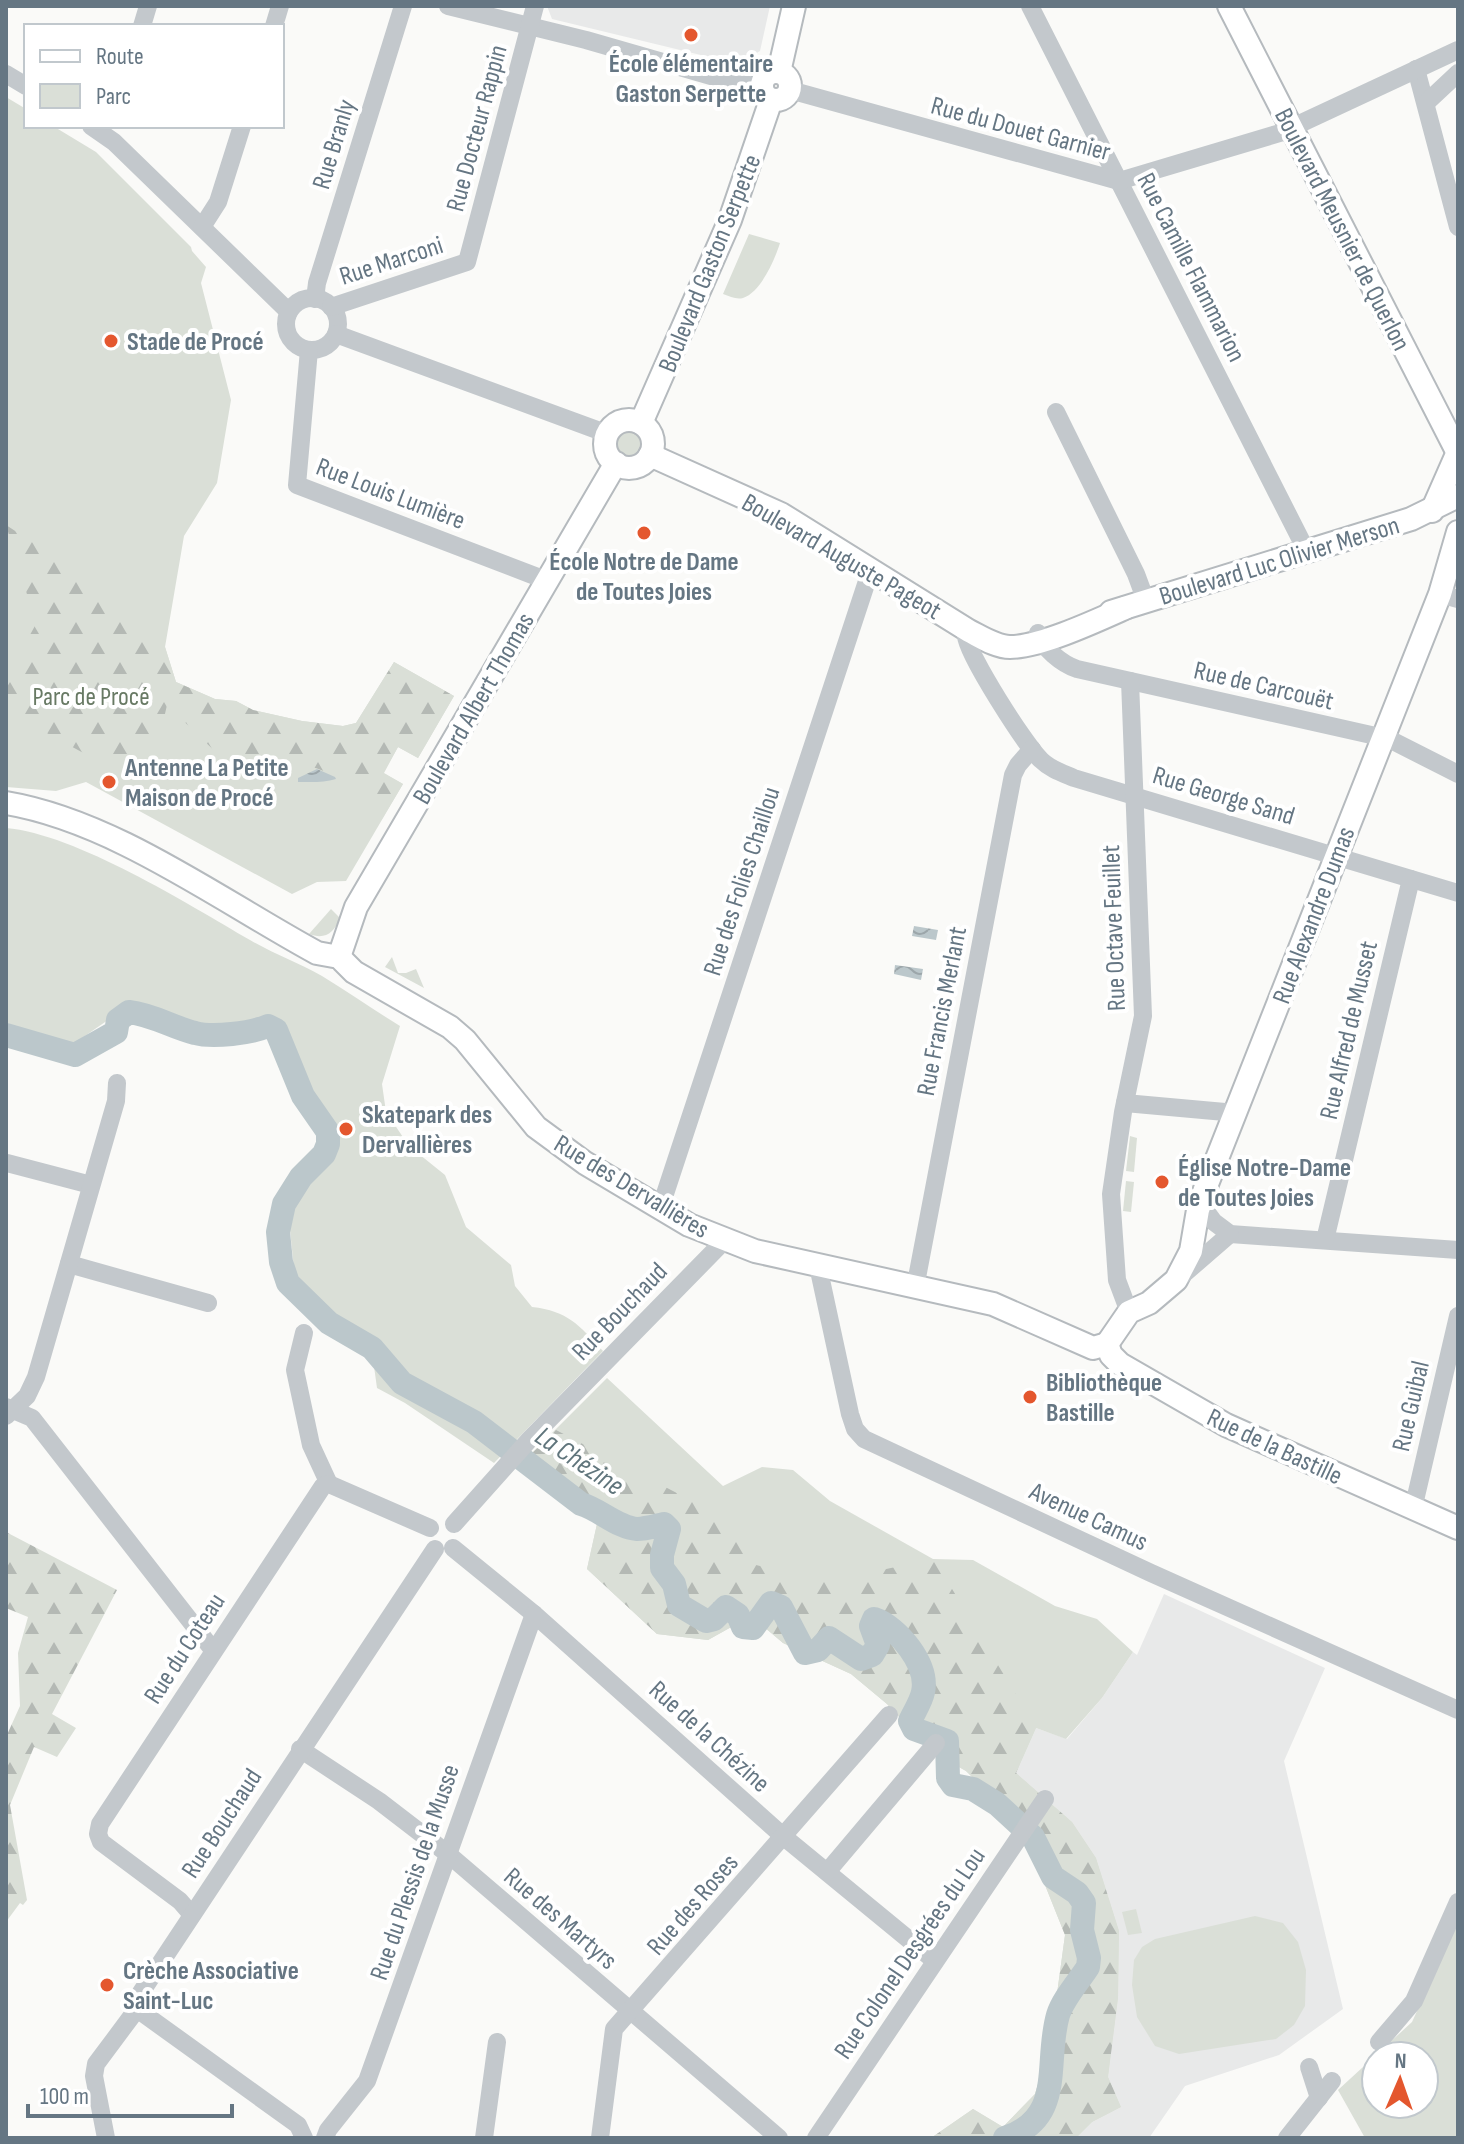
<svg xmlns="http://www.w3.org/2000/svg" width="1464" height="2144" viewBox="0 0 1464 2144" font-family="'Sofia Sans Condensed',sans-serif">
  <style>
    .built { fill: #e8e9e9 }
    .green { fill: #dadfd7; fill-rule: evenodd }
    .forest { fill: url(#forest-firs) }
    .water { fill: url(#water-waves) }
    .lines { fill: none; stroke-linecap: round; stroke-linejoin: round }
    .river { stroke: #bbc7cb; stroke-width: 24 }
    .major-casing { stroke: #b5babe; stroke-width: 26 }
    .minor { stroke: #c3c8cc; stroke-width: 18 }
    .major { stroke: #fff; stroke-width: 22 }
    .poi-dot { fill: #e4572e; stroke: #fff; stroke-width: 3 }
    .labels { text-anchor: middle; stroke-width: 8; stroke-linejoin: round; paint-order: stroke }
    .poi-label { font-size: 26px; font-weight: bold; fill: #657683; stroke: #fff; text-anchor: start }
    .street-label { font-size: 26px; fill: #657683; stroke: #fff }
    .park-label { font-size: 26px; fill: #687a64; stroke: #fff }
    .water-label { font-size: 28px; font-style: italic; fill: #60757c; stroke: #fff }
  </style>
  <defs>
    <pattern id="forest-firs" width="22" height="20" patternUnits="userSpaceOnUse" patternTransform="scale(2)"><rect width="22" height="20" fill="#dadfd7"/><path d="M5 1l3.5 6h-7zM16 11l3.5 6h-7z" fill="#b4b9b4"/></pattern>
    <pattern id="water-waves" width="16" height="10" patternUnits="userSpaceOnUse" patternTransform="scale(2)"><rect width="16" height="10" fill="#bbc7cb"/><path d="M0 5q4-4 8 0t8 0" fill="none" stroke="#9ca6aa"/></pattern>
  </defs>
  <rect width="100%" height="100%" fill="#fafaf8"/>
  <g class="built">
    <path d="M547,6H770L760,51L738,64L552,19Z"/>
    <path d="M1164,1594L1325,1668L1284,1761L1343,2009L1279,2055L1185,2086L1149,2138H1076L1092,2122L1121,2107L1108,2077L1118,1998L1119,1931L1096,1858L1072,1822L1016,1773L1036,1728L1067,1739L1102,1698L1133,1652L1137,1655Z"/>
  </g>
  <g class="green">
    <path d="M6,97L26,109V126H53L96,152L191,247L192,251L206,267L201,283L231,400L217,483L184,536L165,647L176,682L215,699L236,701L253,710L302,721L343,726L356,723L394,662L454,696L418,758L398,747L383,773L403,784L346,881L317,882L292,894L86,782L56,791L6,787Z"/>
    <path d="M749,234L780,243C775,259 761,292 743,298C736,300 730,296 723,294Z"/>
    <circle cx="629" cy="444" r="14"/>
    <path d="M6,828C76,834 188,904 250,940C274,954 299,963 322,976C348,992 374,1010 400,1026L382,1084L386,1112L409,1146L445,1175L466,1227L511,1265L515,1286L532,1307C568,1311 579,1325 603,1351L494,1463L405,1403L377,1388L372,1352L358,1335L296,1288L288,1211L322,1165L333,1144C328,1124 316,1112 307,1094C295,1069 292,1042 275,1019L251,1028L201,1029L136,1005L118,1013L72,1045L6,1026Z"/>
    <path d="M331,909L340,918C334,933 325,940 309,934Z"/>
    <path d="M392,957L398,973H406L416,969L424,988L385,967Z"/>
    <path d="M1130,1136L1137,1138L1134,1172L1126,1171Z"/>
    <path d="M1126,1181L1134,1182L1131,1212L1123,1211Z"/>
    <path d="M607,1378L723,1486L762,1467L793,1470L830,1501L933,1559L973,1560L1055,1606L1097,1619L1133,1652L1102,1698L1066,1739L1036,1728L1016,1773L1072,1822L1096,1858L1119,1931L1118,1998L1108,2077L1121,2107L1092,2122L1076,2138H931L973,2109L1003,2127L1035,2094L1050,2045L1065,1935L1021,1825L966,1771L931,1751L887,1704L851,1674L783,1643L751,1616L708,1640L657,1634L587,1569L597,1524L524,1461Z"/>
    <path d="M1136,1909L1142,1933L1128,1935L1122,1912Z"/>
    <path d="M1255,1916L1283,1923L1298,1942L1306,1970L1305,2006L1294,2025L1276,2039L1179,2054L1155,2046L1137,2017L1132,1985L1134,1960L1142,1947L1155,1939Z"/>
    <path d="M1458,1922V2138H1365L1338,2090L1412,2022ZM1376,2056H1424V2104H1376Z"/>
  </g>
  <g class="forest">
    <path d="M6,525L92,581L165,647L176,682L215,699L236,701L253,710L302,721L343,726L356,723L394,662L454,696L418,758L398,747L384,773L403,784L382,819C360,799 341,773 311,767L301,778L226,762L167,705L148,788L6,711V678L36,624Z"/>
    <path d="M556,1430L740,1526L756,1565L824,1582L934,1559L1036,1728L1016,1773L1072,1822L1096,1858L1119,1931L1118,1998L1108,2077L1121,2107L1092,2122L1076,2138H931L973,2109L1003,2127L1035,2094L1050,2045L1065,1935L1021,1825L966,1771L931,1751L887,1704L851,1674L783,1643L751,1616L708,1640L657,1634L587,1569L597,1524L524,1461Z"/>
    <path d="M6,1532L117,1590L52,1714L76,1728L57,1757L34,1747L10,1805L27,1900L23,1905L20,1903L6,1922V1737L20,1706L18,1653L28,1617L6,1608Z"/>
  </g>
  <g class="water">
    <path d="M317,769L335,777L336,779C324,783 310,782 298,782V778Z"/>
    <path d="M914,926L938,930L936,940L912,936Z"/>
    <path d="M895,965L923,969L921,980L894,974Z"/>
  </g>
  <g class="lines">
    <path class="river" d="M6,1035L75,1055L116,1032L118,1020L129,1012C154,1015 171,1027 195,1033C213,1038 251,1033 268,1026L276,1030L303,1096L328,1132V1144L324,1154L301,1177L284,1204L278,1232L281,1262L288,1283L329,1323L372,1348L402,1383L474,1422L581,1504C599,1509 618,1528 637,1529C645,1529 655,1526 664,1524L669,1529L662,1555V1568L674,1584L679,1605L706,1621L714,1619L726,1607L738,1615L743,1627L753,1628L771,1603L781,1607L805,1653L818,1650L829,1638L861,1659L872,1655L878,1645L871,1626L874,1619C898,1627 929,1665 923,1692C921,1702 914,1712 910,1721L914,1729L947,1741L948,1778L953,1785L973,1789L997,1804L1033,1837L1053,1877L1077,1893L1084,1903L1082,1930L1089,1958L1088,1967C1079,1981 1063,1999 1058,2015C1044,2063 1066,2118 1005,2138"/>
    <defs>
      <g id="major">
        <path d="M1229,6L1458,453"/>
        <circle cx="776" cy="86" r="14"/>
        <path d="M779,72L794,6"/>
        <circle cx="629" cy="444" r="24"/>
        <path d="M641,423L730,220L771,100"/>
        <path d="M650,455L781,514L969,631C981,637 996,647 1010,647C1040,647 1096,621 1125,608"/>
        <path d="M1432,511L1458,452"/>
        <path d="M1111,612L1411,519L1458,496"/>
        <path d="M6,803C114,821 221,901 317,953L339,957L354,972L450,1027L465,1040L536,1127L585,1163L689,1225L755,1251L993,1304L1093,1348L1107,1344"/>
        <path d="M339,957L356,907L616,463"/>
        <path d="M1107,1344L1129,1312L1149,1303L1176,1280L1191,1251L1198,1210L1205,1189L1440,594L1458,532"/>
        <path d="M1107,1344L1111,1355L1120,1364L1226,1425L1458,1528"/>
      </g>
    </defs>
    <use href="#major" class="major-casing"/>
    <g class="minor">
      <path d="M448,6L586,40L732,82L761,87"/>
      <path d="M1030,6L1307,552"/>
      <path d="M142,26L148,6"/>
      <path d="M274,26L280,6"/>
      <path d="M1416,69L1458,227"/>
      <path d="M6,74L26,86"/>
      <path d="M790,90L1119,181L1280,133L1458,50"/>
      <path d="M1426,103L1458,73"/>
      <path d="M91,126L114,142L289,312"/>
      <path d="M202,227L218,202L242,126"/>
      <circle cx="312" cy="324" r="26"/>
      <path d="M315,299L317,283L403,6"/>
      <path d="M331,307L467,262L535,6"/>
      <path d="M336,334L608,434"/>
      <path d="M309,350L297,485L548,581"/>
      <path d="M1056,412L1136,574L1146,601"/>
      <path d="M1440,594L1458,599"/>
      <path d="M969,631L966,636C967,654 1026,746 1041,760C1050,769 1062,773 1074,778L1458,893"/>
      <path d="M1038,633C1042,648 1062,664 1077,669L1389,739L1458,774"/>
      <path d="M1125,1103L1236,1113"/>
      <path d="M7,1163L91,1185"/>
      <path d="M1200,1203L1214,1222L1230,1234L1458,1250"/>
      <path d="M660,1209L871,569"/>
      <path d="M1325,1240L1411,879"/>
      <path d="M69,1264L208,1303"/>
      <path d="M818,1266L850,1414L855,1429L864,1439L1151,1573L1458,1710"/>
      <path d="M1178,1279L1230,1234"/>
      <path d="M915,1288L1013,775L1018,765L1032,749"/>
      <path d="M1129,1312L1117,1280L1111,1194L1123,1112L1143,1016L1130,681"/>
      <path d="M304,1333L295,1370L311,1445L329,1484"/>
      <path d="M6,1407L32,1418L213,1650"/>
      <path d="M6,1416L27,1396L36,1377L116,1101L117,1083"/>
      <path d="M1413,1509L1458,1316"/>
      <path d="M454,1524L529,1440L724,1241"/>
      <path d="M453,1548L534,1614L784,1837L935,1961"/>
      <path d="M300,1749L379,1801L448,1854L779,2138"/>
      <path d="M827,1872L936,1743"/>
      <path d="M192,1915L180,1901L101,1842L98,1834L100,1824L323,1486L329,1484L430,1528"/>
      <path d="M137,2009L298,2125L304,2138"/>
      <path d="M1379,2042L1414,2001L1458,1902"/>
      <path d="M1309,2067L1319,2098"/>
      <path d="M106,2138L94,2076L96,2064L137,2009L138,1997L435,1549"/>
      <path d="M325,2138L328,2130L367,2081L534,1614"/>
      <path d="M484,2138L497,2042"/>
      <path d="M600,2138L614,2029L889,1715"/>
      <path d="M816,2138L1045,1799"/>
      <path d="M1287,2138L1332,2081"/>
    </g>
    <use href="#major" class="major"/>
  </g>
  <g class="poi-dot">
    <circle cx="691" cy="35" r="8"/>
    <circle cx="111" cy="341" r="8"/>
    <circle cx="644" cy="533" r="8"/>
    <circle cx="109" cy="782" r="8"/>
    <circle cx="346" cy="1129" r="8"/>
    <circle cx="1162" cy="1182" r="8"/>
    <circle cx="1030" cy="1397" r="8"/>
    <circle cx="107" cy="1985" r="8"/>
  </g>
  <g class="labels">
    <g class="poi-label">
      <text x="691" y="72" text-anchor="middle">École élémentaire<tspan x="691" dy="30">Gaston Serpette</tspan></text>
      <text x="127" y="350">Stade de Procé</text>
      <text x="644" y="570" text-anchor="middle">École Notre de Dame<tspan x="644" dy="30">de Toutes Joies</tspan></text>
      <text x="125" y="776">Antenne La Petite<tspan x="125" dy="30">Maison de Procé</tspan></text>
      <text x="362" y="1123">Skatepark des<tspan x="362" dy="30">Dervallières</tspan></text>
      <text x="1178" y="1176">Église Notre-Dame<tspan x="1178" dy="30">de Toutes Joies</tspan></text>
      <text x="1046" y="1391">Bibliothèque<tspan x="1046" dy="30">Bastille</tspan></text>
      <text x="123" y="1979">Crèche Associative<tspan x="123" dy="30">Saint-Luc</tspan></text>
    </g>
    <g class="street-label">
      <text transform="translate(476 128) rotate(-75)" y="9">Rue Docteur Rappin</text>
      <text transform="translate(1021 128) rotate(15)" y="9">Rue du Douet Garnier</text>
      <text transform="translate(333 144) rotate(-73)" y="9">Rue Branly</text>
      <text transform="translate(1343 229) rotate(63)" y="9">Boulevard Meusnier de Querlon</text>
      <text transform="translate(391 260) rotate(-18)" y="9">Rue Marconi</text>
      <text transform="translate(709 263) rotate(-68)" y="9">Boulevard Gaston Serpette</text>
      <text transform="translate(1192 267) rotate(63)" y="9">Rue Camille Flammarion</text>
      <text transform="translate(391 493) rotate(21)" y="9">Rue Louis Lumière</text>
      <text transform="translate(842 556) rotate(30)" y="9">Boulevard Auguste Pageot</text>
      <text transform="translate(1279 560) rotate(-17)" y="9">Boulevard Luc Olivier Merson</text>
      <text transform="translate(1264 685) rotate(13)" y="9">Rue de Carcouët</text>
      <text transform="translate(473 708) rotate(-60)" y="9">Boulevard Albert Thomas</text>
      <text transform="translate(1224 795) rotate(17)" y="9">Rue George Sand</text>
      <text transform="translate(741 881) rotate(-72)" y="9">Rue des Folies Chaillou</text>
      <text transform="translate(1313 915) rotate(-69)" y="9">Rue Alexandre Dumas</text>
      <text transform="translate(1113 928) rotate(-92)" y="9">Rue Octave Feuillet</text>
      <text transform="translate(941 1011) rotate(-79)" y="9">Rue Francis Merlant</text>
      <text transform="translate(1348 1030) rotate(-77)" y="9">Rue Alfred de Musset</text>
      <text transform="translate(632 1186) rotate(31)" y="9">Rue des Dervallières</text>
      <text transform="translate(619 1311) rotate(-46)" y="9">Rue Bouchaud</text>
      <text transform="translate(1410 1406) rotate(-77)" y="9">Rue Guibal</text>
      <text transform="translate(1275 1446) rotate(25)" y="9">Rue de la Bastille</text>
      <text transform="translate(1089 1516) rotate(25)" y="9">Avenue Camus</text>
      <text transform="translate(184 1648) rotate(-57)" y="9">Rue du Coteau</text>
      <text transform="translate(710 1736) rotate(42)" y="9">Rue de la Chézine</text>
      <text transform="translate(221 1823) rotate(-57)" y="9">Rue Bouchaud</text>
      <text transform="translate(414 1872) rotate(-71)" y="9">Rue du Plessis de la Musse</text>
      <text transform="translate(692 1904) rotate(-49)" y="9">Rue des Roses</text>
      <text transform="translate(561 1918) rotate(41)" y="9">Rue des Martyrs</text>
      <text transform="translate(909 1953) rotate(-56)" y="9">Rue Colonel Desgrées du Lou</text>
    </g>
    <g class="park-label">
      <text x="91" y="705">Parc de Procé</text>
    </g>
    <g class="water-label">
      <text transform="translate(580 1460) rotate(34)" y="10">La Chézine</text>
    </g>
  </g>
  <rect width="1464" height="2144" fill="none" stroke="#657683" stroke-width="16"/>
  <rect x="24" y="24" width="260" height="104" fill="#ffffff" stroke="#c1c8cd" stroke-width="2"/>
  <rect x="40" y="50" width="40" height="12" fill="#ffffff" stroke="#c1c8cd" stroke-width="2"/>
  <text x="96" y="64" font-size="24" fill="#657683">Route</text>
  <rect x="40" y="84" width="40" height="24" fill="#dadfd7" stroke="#c1c8cd" stroke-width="2"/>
  <text x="96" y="104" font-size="24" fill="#657683">Parc</text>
  <g transform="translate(1400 2080) rotate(2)"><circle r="38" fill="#ffffff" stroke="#c1c8cd" stroke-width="2"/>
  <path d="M0-6L14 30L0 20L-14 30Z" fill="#e4572e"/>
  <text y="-12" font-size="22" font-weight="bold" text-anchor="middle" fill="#657683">N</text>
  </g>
  <path d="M28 2104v12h204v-12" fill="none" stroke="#657683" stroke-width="4"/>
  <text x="40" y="2104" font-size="24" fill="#657683" stroke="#ffffff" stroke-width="6" paint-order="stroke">100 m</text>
</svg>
